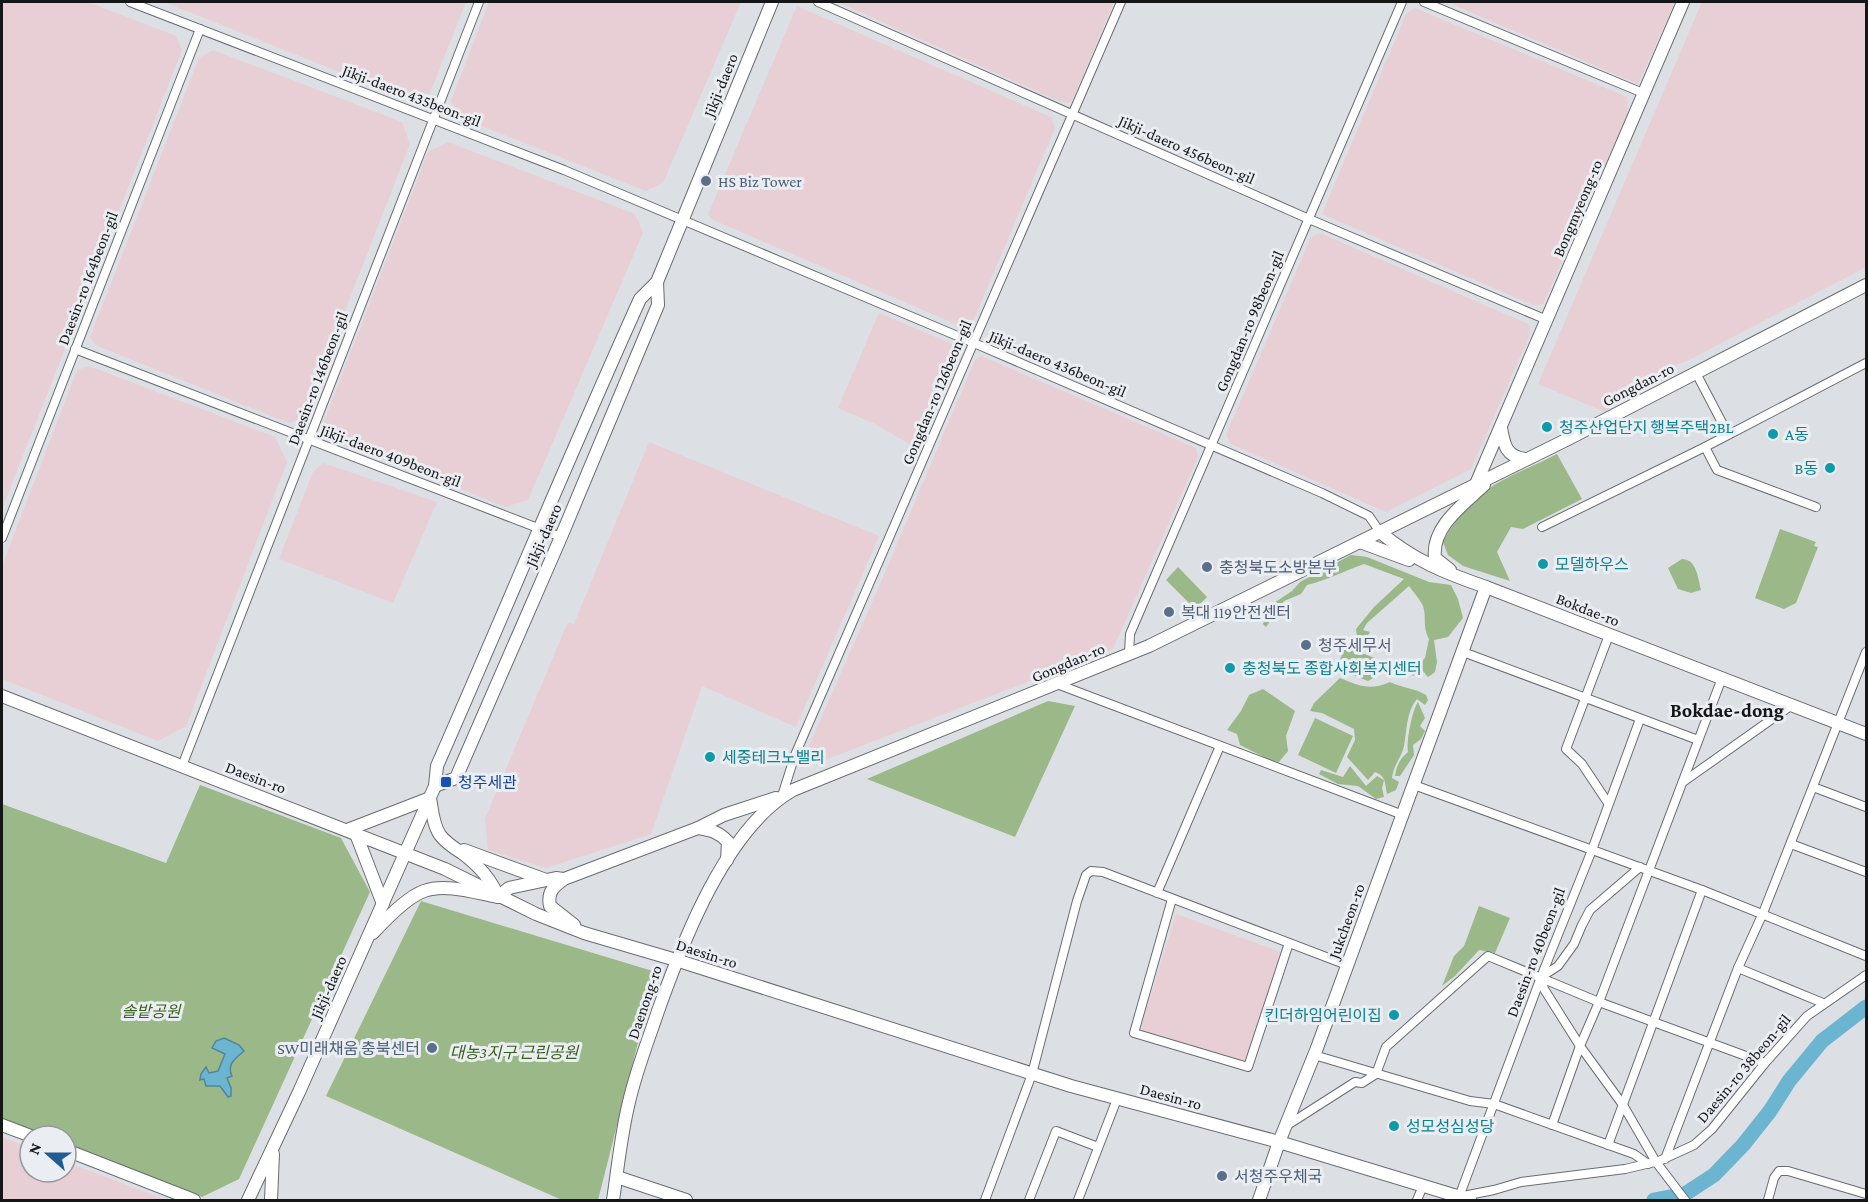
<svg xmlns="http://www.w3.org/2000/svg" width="1868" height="1202" viewBox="0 0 1868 1202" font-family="'Crimson Pro','Noto Sans KR',serif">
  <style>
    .industrial { fill: #e8ced5 }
    .green { fill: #9ab888 }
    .water { fill: #6cb5d1; stroke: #52859a; stroke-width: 1.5 }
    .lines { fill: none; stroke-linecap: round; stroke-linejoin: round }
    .river { stroke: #6cb5d1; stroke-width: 15 }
    .street-casing { stroke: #696c70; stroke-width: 10 }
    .secondary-casing { stroke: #696c70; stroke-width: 14 }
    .street { stroke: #fff; stroke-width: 8 }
    .secondary { stroke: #fff; stroke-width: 12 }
    .service-dot { fill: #5c6f8a; stroke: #eaedf2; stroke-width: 2 }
    .culture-dot { fill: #0f9aa8; stroke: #eaedf2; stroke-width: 2 }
    .transit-dot { fill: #1a4fb4; stroke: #eaedf2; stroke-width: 2 }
    .labels { text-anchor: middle; stroke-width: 6; stroke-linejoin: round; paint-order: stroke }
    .street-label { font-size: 16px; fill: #151618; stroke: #eaedf2 }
    .service-label { font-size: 16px; fill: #4e5e75; stroke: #eaedf2; text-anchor: start }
    .culture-label { font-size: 16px; fill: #0d838f; stroke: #eaedf2; text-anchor: start }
    .transit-label { font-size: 16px; fill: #164399; stroke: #eaedf2; text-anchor: start }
    .park-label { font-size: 16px; font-style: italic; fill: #386218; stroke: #eaedf2 }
    .quarter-label { font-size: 20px; font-weight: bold; fill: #151618; stroke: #eaedf2 }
  </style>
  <rect width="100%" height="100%" fill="#dce0e4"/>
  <g class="industrial">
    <path d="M2,2H88L176,36L182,50L2,509Z"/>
    <path d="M164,2H466L430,93L417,103Z"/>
    <path d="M489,2H741L663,183L646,191L459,117L451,101Z"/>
    <path d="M838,2H1114L1071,103L1058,101Z"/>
    <path d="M1447,2H1675L1638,84Z"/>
    <path d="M1702,2H1866V267L1687,361L1671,367L1605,412L1538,384Z"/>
    <path d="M797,6L1051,117L1055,128L972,324L965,328L713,220L708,214Z"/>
    <path d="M1415,8L1627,97L1628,113L1543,304L1533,305L1322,214L1406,14Z"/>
    <path d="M213,50L402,122L410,144L304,416L289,423L95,345L90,337L199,58Z"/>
    <path d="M448,142L635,214L643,233L528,500L505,507L329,435L323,424L428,152Z"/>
    <path d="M1320,233L1528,324L1531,332L1471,469L1386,512L1231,444L1226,435L1311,237Z"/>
    <path d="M879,313L957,346L959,356L918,449L875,424L838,408Z"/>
    <path d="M981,356L1196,448L1198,457L1113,649L817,763L805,755L881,582L975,360Z"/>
    <path d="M89,366L275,437L287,462L186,726L158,741L2,679V566L77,370Z"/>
    <path d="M649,442L879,536L796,727L702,686L651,834L546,868L488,850L485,819L568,622L574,624Z"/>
    <path d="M323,463L437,502L393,603L279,559L313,472Z"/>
    <path d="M1176,914L1281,952L1244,1065L1138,1037Z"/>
    <path d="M2,1137L30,1148V1172H66V1162L166,1200H2Z"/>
  </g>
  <g class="green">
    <path d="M1557,454L1582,499L1523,529L1511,527L1497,552L1510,581L1463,566L1448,555L1443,542C1453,523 1467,503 1485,491C1506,476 1534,466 1557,454Z"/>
    <path d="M1780,529L1816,542L1814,546L1818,547L1796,603L1784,609L1755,598Z"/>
    <path d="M1351,555L1367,557L1429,582L1451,585L1458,599L1463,618L1448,637L1434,640L1437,662L1435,672L1428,677L1422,670L1413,676L1410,673L1425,658L1429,639C1422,625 1427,619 1423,606C1420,599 1413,592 1409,586L1367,623L1363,630L1370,632L1366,638L1357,637L1356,629L1374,607L1404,579L1364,564C1344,571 1328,580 1307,585L1301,594L1284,601L1266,627L1263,624L1271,605L1292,591L1300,582Z"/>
    <path d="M1682,559C1697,559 1698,579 1701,590L1691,593L1678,589L1668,568Z"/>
    <path d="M1178,567L1207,597L1195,609L1166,580Z"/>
    <path d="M1347,647L1377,659L1380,668L1378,675L1368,681L1339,670L1337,667L1344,650Z"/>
    <path d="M1340,678C1360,686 1369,691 1390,682C1402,688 1415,688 1426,695L1428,700L1425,705L1417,699C1406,712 1407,731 1404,746C1402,757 1394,763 1392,778L1399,782L1396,790L1387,794C1385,783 1386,776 1375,772L1368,780L1347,757L1355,740L1354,729L1322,713L1310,711L1314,703Z"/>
    <path d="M1263,689L1295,711L1286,736L1288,751L1279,762L1272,761L1240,745L1237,734L1227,730L1241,711L1249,695Z"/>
    <path d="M1048,701L1075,706L1015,837L867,779Z"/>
    <path d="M1418,702L1425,718L1420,726L1425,731L1421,739L1413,745L1414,755L1400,776H1395C1397,765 1399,760 1408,752C1406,743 1412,710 1418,702Z"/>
    <path d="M1315,718L1353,736L1336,773L1298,755Z"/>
    <path d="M1350,766L1366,786L1377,776L1384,780L1382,788L1384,797L1376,799L1358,786L1338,784L1319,774L1321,770L1343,777Z"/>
    <path d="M200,785L341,838L370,892L239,1179L202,1197L66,1144V1136H46L2,1119V804L166,863Z"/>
    <path d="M421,901L656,972L598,1200H562L326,1096Z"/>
    <path d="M1479,906L1510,918L1495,953L1479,950L1455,976L1442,986L1454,956L1464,946Z"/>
  </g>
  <path class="water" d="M224,1038L239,1045L244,1051C236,1058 226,1064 232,1076L227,1078L231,1088V1096L228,1097L220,1086H206L204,1079L200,1080L201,1074L206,1067L209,1073L218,1071L225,1054L212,1048L216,1041Z"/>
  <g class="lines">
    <path class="river" d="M1654,1200L1685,1194L1714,1175L1743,1145L1770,1111L1789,1081L1822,1041L1866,1007"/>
    <defs>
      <g id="street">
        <path d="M130,2L564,170L974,343L1322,493L1369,516L1380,532"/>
        <path d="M818,2L1309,219L1547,320"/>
        <path d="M1424,2L1643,93"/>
        <path d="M75,349L561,537"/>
        <path d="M1696,373L1728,434"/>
        <path d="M1705,447L1717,470L1816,507"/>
        <path d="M1542,527L1705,447L1866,363"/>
        <path d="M2,538L200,29"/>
        <path d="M1463,652L1698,740"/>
        <path d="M1129,654L1130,634L1402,2"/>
        <path d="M1057,684L1403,815"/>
        <path d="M182,766L479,2"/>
        <path d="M1683,782L1792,705"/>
        <path d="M1414,785L1702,890L1866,956"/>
        <path d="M1813,787L1866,807"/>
        <path d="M782,796L795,755L1121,2"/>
        <path d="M1608,803L1582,764L1566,749L1609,635"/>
        <path d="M1791,844L1866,872"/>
        <path d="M1157,893L1220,746"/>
        <path d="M1172,899L1134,1033L1248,1067L1289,943"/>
        <path d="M1738,968L1823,1003"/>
        <path d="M1580,1046L1599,1002L1722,678"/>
        <path d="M1580,1046L1544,989L1541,977L1558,966L1574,944L1582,925L1590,910L1640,867"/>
        <path d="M1314,1055L1470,1101L1494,1104L1634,1154L1648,1164"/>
        <path d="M1552,1125L1580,1046L1623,1105L1656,1162L1685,1200"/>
        <path d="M1286,1126L1355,1082L1362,1083L1376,1074L1386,1047L1488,956L1599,1002L1765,1063"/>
        <path d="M1608,1145L1702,890"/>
        <path d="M1665,1159L1738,968L1763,913L1866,652"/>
        <path d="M1463,1196L1494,1190L1521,1182L1625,1169L1659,1161L1694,1145L1712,1129L1765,1063L1807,1016L1866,975"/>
        <path d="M1459,1197L1541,977L1592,850L1640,719"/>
        <path d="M985,1200L1032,1074L1077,901L1086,875L1091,871L1103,872L1347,965"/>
        <path d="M1029,1200L1056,1131L1098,1147"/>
        <path d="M1078,1200L1117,1099"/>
        <path d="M1417,1200L1423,1186"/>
        <path d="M1768,1200L1774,1178L1779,1171H1788L1866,1194"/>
      </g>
      <g id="secondary">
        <path d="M1501,428C1504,445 1506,457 1526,459"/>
        <path d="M1476,484L1683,2"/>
        <path d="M1380,532C1413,560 1445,573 1486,587L1866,734"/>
        <path d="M1360,542L1409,560"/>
        <path d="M1450,570L1435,558C1431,527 1464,504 1484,485"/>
        <path d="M2,696L445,869L536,914L584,933L676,960L1071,1086L1279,1142L1470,1200"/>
        <path d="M435,786L456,778L561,537L658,305L657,282"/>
        <path d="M430,798C432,809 433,825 440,835C446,843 454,848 462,853C478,865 491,878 498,897"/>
        <path d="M698,828C711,830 719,832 728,842L727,860"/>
        <path d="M347,830L430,798"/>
        <path d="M356,834L383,904"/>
        <path d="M464,850L546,880"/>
        <path d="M574,925L550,906C547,892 554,886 564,879L698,828L724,815L776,798"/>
        <path d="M373,933C385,920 407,897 424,891C446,883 476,893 498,897L509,888L556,878L563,879"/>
        <path d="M2,1125L31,1136"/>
        <path d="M66,1150L194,1200"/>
        <path d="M617,1177L686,1200"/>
        <path d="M248,1200L299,1092L435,786L437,766C505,611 570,454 640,299L657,282L772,2"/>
        <path d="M271,1200L273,1154"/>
        <path d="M613,1200C618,1167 621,1134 629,1102C636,1071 648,1041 658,1011C683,941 726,828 793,790L1149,646L1568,439L1866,285"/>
        <path d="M1259,1200L1279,1142L1317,1048L1486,587"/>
      </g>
    </defs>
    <use href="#street" class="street-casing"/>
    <use href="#secondary" class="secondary-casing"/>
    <use href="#street" class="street"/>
    <use href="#secondary" class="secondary"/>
  </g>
  <g class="service-dot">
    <circle cx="706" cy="181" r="6"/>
    <circle cx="1207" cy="567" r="6"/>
    <circle cx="1169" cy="612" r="6"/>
    <circle cx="1306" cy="645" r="6"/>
    <circle cx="432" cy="1048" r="6"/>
    <circle cx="1222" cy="1176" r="6"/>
  </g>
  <g class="culture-dot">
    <circle cx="1547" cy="427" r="6"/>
    <circle cx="1773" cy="434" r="6"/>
    <circle cx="1830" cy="468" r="6"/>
    <circle cx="1543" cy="564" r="6"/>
    <circle cx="1230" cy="668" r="6"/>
    <circle cx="710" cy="757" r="6"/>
    <circle cx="1394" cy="1015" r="6"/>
    <circle cx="1394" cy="1126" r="6"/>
  </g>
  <rect class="transit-dot" x="440" y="776" width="12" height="12" rx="3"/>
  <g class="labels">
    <g class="street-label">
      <text transform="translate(720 85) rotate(-68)" y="6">Jikji-daero</text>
      <text transform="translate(412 95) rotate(21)" y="6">Jikji-daero 435beon-gil</text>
      <text transform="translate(1187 149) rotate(24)" y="6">Jikji-daero 456beon-gil</text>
      <text transform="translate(1577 208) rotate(-67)" y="6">Bongmyeong-ro</text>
      <text transform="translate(87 278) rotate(-69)" y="6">Daesin-ro 164beon-gil</text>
      <text transform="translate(1249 321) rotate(-67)" y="6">Gongdan-ro 98beon-gil</text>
      <text transform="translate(1058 363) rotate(23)" y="6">Jikji-daero 436beon-gil</text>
      <text transform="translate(317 378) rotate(-69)" y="6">Daesin-ro 146beon-gil</text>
      <text transform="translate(1638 384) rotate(-27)" y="6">Gongdan-ro</text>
      <text transform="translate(936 392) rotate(-67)" y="6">Gongdan-ro 126beon-gil</text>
      <text transform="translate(391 455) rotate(21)" y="6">Jikji-daero 409beon-gil</text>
      <text transform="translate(543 535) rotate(-66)" y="6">Jikji-daero</text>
      <text transform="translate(1588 609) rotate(21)" y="6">Bokdae-ro</text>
      <text transform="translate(1068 662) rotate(-23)" y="6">Gongdan-ro</text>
      <text transform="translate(256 777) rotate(21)" y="6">Daesin-ro</text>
      <text transform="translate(1346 921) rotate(-70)" y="6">Jukcheon-ro</text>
      <text transform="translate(1535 952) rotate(-69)" y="6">Daesin-ro 40beon-gil</text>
      <text transform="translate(707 953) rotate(18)" y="6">Daesin-ro</text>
      <text transform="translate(328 987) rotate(-66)" y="6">Jikji-daero</text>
      <text transform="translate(644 1002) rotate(-71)" y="6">Daenong-ro</text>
      <text transform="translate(1743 1068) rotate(-50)" y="6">Daesin-ro 38beon-gil</text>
      <text transform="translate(1171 1096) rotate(15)" y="6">Daesin-ro</text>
    </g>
    <g class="service-label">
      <text x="718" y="187">HS Biz Tower</text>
      <text x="1219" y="573">충청북도소방본부</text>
      <text x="1181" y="618">복대 119안전센터</text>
      <text x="1318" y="651">청주세무서</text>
      <text x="420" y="1054" text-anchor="end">SW미래채움 충북센터</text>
      <text x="1234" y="1182">서청주우체국</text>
    </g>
    <g class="culture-label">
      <text x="1559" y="433">청주산업단지 행복주택2BL</text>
      <text x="1785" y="440">A동</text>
      <text x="1818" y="474" text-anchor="end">B동</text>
      <text x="1555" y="570">모델하우스</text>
      <text x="1242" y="674">충청북도 종합사회복지센터</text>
      <text x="722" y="763">세중테크노밸리</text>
      <text x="1382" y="1021" text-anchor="end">킨더하임어린이집</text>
      <text x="1406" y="1132">성모성심성당</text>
    </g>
    <g class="transit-label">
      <text x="458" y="788">청주세관</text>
    </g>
    <g class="park-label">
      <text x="151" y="1017">솔밭공원</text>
      <text x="514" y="1058">대농3지구 근린공원</text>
    </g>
    <g class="quarter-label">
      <text x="1727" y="717">Bokdae-dong</text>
    </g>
  </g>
  <rect width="1868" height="1202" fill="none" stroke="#151618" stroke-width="6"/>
  <g transform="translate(48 1154) rotate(291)"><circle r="28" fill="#eaedf2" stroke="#95979b" stroke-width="1.5"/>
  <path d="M0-4.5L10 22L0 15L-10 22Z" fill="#205c93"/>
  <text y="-9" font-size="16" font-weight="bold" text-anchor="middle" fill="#151618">N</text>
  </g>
</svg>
